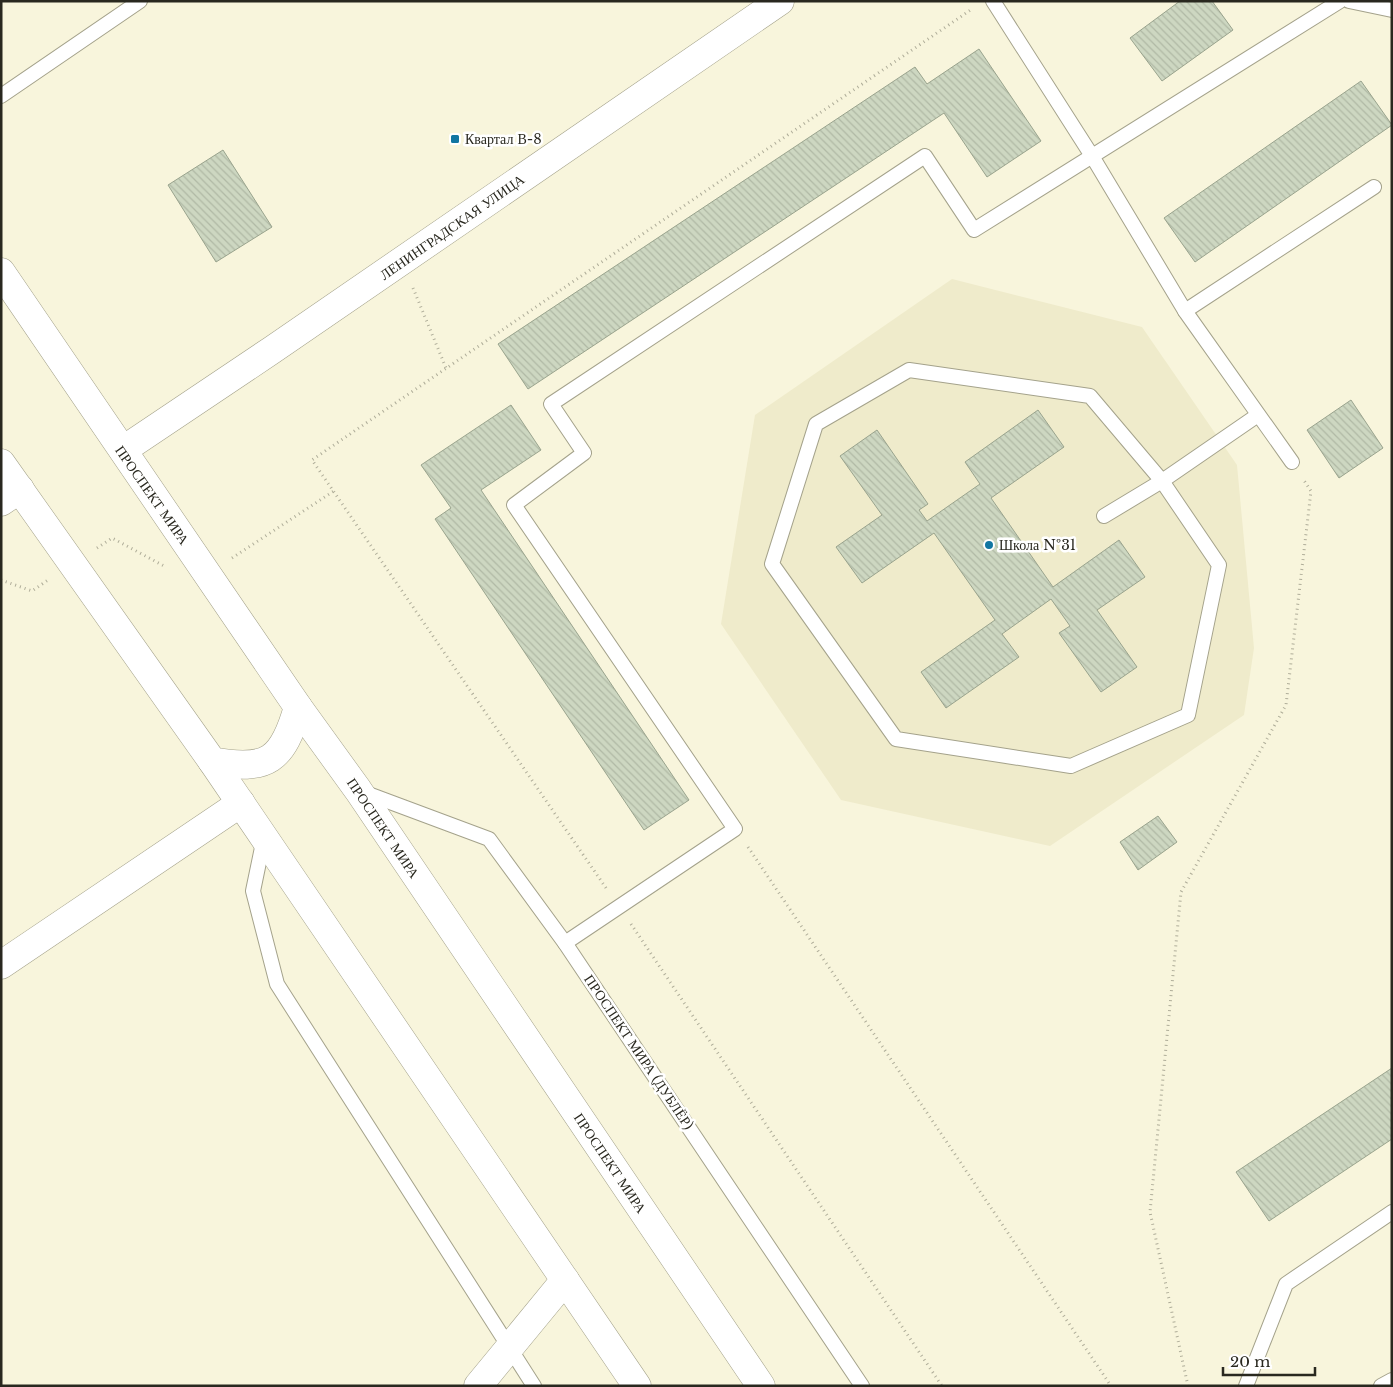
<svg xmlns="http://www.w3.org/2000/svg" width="1393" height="1387" viewBox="0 0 1393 1387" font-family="'Libre Baskerville',serif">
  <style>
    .built { fill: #efebcb }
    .building { fill: url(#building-back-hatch); stroke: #99a38d }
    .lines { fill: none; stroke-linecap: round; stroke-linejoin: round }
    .service-casing { stroke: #a4a28b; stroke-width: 16 }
    .minor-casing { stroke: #a4a28b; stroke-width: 29 }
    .tertiary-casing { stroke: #a4a28b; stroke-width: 29 }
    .path { stroke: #afad99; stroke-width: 3; stroke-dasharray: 1 4; stroke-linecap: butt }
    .service { stroke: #fff; stroke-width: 14 }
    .minor { stroke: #fff; stroke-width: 28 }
    .tertiary { stroke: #fff; stroke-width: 28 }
    .poi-dot { fill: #1176a2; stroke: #fff; stroke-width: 2 }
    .labels { text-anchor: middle; stroke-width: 5; stroke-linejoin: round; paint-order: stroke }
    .poi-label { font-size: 14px; fill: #29281f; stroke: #fff; text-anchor: start }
    .street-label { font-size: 14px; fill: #29281f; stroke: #fff }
  </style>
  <defs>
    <pattern id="building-back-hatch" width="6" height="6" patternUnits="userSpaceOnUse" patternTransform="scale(1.25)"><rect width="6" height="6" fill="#cdd7c1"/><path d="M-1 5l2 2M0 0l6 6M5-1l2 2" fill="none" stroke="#b0b9a5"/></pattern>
  </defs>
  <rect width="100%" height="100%" fill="#f8f5dc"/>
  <path class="built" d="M952,279L1142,327L1237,465L1254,648L1244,715L1050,846L841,800L721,624L755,415Z"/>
  <g class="building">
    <path d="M1180,1H1212L1233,30L1162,81L1130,38Z"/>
    <path d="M979,49L1041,141L987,177L944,113L528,389L498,344L915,67L927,84Z"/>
    <path d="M1361,81L1392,125L1195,262L1164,218Z"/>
    <path d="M223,150L272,227L216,262L168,185Z"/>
    <path d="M1351,400L1383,448L1339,478L1307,430Z"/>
    <path d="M511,405L541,450L481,490L689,800L644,830L435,519L451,508L421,465Z"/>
    <path d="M1038,410L1064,447L991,498L1053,587L1119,540L1145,577L1097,610L1137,667L1101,692L1059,633L1070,626L1051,599L1002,634L1019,657L946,708L921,672L995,620L934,533L862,583L836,547L882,515L840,456L877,430L928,504L919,510L927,521L980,484L965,462Z"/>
    <path d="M1158,816L1177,842L1138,870L1120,842Z"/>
    <path d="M1392,1068V1139L1269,1221L1236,1172Z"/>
  </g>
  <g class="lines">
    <defs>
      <g id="service">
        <path d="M993,1L1092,156L1185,311L1292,462"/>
        <path d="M1349,1L1392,10"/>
        <path d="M1,96L140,1"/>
        <path d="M1185,311L1374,187"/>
        <path d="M909,370L1090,396L1162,481L1219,565L1188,715L1071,766L896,739L772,564L816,424Z"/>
        <path d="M1104,516L1162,481L1258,415"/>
        <path d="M363,792L489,839L565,943L862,1386"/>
        <path d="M264,838L253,891L277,984L534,1386"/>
        <path d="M565,943L735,829L514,505L584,453L551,404L925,156L974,230L1340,1"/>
        <path d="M1246,1386L1286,1284L1392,1212"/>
        <path d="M1381,1386L1392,1380"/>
      </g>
      <g id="minor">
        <path d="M1,502L20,489"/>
        <path d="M298,707L358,790L761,1386"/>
        <path d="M212,761L637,1386"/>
        <path d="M1,965L241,803"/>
        <path d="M478,1386L565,1280"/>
      </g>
      <g id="tertiary">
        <path d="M1,272L298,707C283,760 268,772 212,761L1,463"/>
        <path d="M123,450L272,350L780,1"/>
      </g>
    </defs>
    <use href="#service" class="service-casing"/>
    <use href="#minor" class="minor-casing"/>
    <use href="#tertiary" class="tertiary-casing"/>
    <g class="path">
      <path d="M413,288L446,368"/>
      <path d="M97,548L112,538L166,567"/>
      <path d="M232,558L334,491"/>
      <path d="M1,580L32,591L48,580"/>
      <path d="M748,847L1111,1386"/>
      <path d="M606,888L312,460L972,9"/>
      <path d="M631,924L942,1386"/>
      <path d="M1188,1386L1150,1212L1181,892L1286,705L1311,491L1303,479"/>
    </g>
    <use href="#service" class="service"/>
    <use href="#minor" class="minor"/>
    <use href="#tertiary" class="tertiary"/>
  </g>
  <g class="poi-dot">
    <rect x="450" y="134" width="10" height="10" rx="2.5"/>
    <circle cx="989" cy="545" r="5"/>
  </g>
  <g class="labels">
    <g class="poi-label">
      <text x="465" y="144">Квартал В-8</text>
      <text x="999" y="550">Школа №31</text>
    </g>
    <g class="street-label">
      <text transform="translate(452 227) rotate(-35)" y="5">ЛЕНИНГРАДСКАЯ УЛИЦА</text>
      <text transform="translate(152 495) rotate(55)" y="5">ПРОСПЕКТ МИРА</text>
      <text transform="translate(383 828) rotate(56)" y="5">ПРОСПЕКТ МИРА</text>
      <text transform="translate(639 1052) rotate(56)" y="5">ПРОСПЕКТ МИРА (ДУБЛЁР)</text>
      <text transform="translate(610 1163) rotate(56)" y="5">ПРОСПЕКТ МИРА</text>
    </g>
  </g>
  <rect width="1393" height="1387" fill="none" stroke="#29281f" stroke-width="5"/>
  <path d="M1223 1367v8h92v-8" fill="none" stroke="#29281f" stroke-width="2.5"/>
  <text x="1230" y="1367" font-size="15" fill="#29281f" stroke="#ffffff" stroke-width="4" paint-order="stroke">20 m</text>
</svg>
